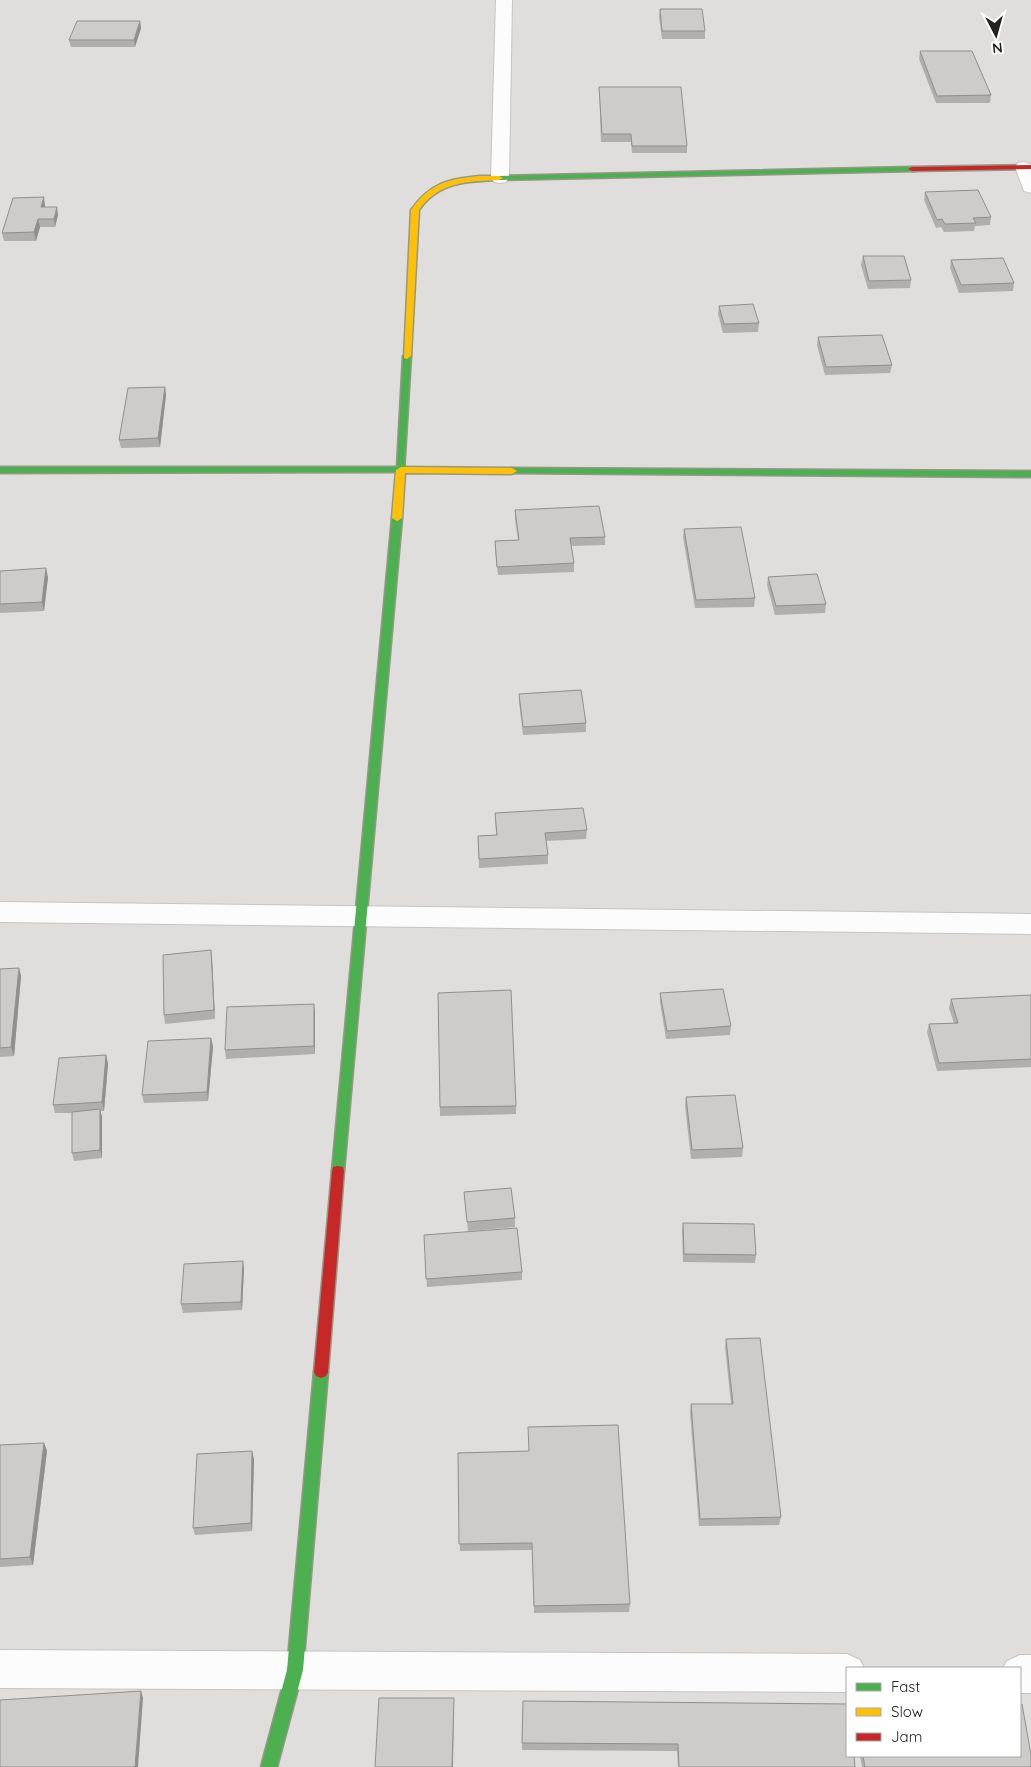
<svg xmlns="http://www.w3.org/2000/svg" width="1031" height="1767" viewBox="0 0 1031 1767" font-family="Quicksand,sans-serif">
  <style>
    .residential { fill: #dfdedc; fill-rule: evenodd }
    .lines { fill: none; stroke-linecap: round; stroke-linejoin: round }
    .street-casing { stroke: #c6c5c3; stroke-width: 2 }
    .fast-casing { stroke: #949884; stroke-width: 3 }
    .slow-casing { stroke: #949884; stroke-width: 3 }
    .jam-casing { stroke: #949884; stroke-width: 3 }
    .street { fill: #fdfcfc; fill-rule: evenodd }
    .fast { fill: #4caf50; fill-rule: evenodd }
    .slow { fill: #ffc107; fill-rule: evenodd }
    .jam { fill: #c62828; fill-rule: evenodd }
    .wall { fill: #b1afae }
    .shaded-wall { fill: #908f8d }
    .building { fill: #ceccca; stroke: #908f8d }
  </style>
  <rect width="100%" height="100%" fill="#f0eeeb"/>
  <path class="residential" d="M0,0H1031V1767H0ZM847,1668H1020V1756H847Z"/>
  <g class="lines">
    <defs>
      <g id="street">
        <path d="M496,0H512L509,178L506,182L500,183L494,182L491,178Z"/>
        <path d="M1024,162L1031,164V193L1024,191L1015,167L1018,163Z"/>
        <path d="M0,902L1031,914V934L0,922Z"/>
        <path d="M0,1650L847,1654L860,1660L864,1668H847V1692L0,1688Z"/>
        <path d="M1020,1655H1031V1693H1020V1668H1003L1007,1661Z"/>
      </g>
      <g id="fast">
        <path d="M912,167L916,169L915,171L499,180L495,178L499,176Z"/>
        <path d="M407,353L411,356L404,472L0,473V467H397L403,356Z"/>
        <path d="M512,468L1031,471V477L509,473V469Z"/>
        <path d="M397,515L402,518L344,1171L343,1175L338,1176L333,1175L332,1171L392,518Z"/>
        <path d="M321,1366L326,1368L328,1372L303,1670L277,1767H261L287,1670L314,1372L316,1368Z"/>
      </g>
      <g id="slow">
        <path d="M480,176H499L503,178L499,180C468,181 438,182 419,210L411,356L407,359L404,358L411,210C430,183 448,179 480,176Z"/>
        <path d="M401,467L512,468L517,471L512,474L405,473L402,518L397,521L392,518L396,470Z"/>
      </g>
      <g id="jam">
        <path d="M1031,165V169L912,171L908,169L912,167Z"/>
        <path d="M338,1166L343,1167L344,1171L328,1372L326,1376L321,1378L316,1376L314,1372L332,1171L333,1167Z"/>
      </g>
    </defs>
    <use href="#street" class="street-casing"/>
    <use href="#fast" class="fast-casing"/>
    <use href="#slow" class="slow-casing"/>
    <use href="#jam" class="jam-casing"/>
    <use href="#street" class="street"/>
    <use href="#fast" class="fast"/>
    <use href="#slow" class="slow"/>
    <use href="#jam" class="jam"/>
  </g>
  <g class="wall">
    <path d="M660,9L705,31V39H662L659,16Z"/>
    <path d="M140,21L141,28L135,47H71L69,40Z"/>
    <path d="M920,51L991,95L990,103H936L919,59Z"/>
    <path d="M599,87L687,146V153H632L631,142H601Z"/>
    <path d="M925,192L991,217L990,225L975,226L974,231L944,232L941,227L936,228L924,200Z"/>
    <path d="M45,205V207L58,215L55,227H40L36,241H4L2,233Z"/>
    <path d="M863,256L911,280L910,288L868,289L861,265Z"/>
    <path d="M951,260L1014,283L1013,291L959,293L950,268Z"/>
    <path d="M719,306L759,323L758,332L723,333L718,314Z"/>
    <path d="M818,337L892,365L890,373L825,375L817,345Z"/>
    <path d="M165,387L166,395L160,447L121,448L119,440Z"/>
    <path d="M515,510L605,537V545L571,546L574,563V572L498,575L495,550V541L518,540L515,519Z"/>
    <path d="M684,529L755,598L754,607L695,608L683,537Z"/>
    <path d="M0,571L48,577L44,611L0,613Z"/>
    <path d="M768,577L826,604L825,613L775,615L767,585Z"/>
    <path d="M519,694L586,723V732L523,735L519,702Z"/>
    <path d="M495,813L587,830L586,839L546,841L548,855V864L479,868L478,836L496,835Z"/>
    <path d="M211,950L212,959L215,1019L165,1024L164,1015Z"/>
    <path d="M19,968L21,976L14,1056L0,1057V969Z"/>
    <path d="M438,993L516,1106V1114L440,1116Z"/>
    <path d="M660,993L731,1026L730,1035L666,1039L660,1002Z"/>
    <path d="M1031,997V1067L937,1071L927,1032L929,1024L954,1023L949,1008L951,999Z"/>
    <path d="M315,1012V1054L226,1059L225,1050Z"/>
    <path d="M211,1038L213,1047L208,1101L144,1103L142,1095Z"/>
    <path d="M106,1055L108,1064L104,1111H100L102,1117V1158L74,1161L72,1153V1113H55L53,1105Z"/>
    <path d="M686,1097L743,1148L742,1157L691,1159L685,1106Z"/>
    <path d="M464,1192L515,1218V1227L468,1231Z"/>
    <path d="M683,1223L756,1255L755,1263L683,1262L682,1231Z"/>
    <path d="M424,1235L522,1272V1280L427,1287Z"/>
    <path d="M244,1269L242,1310L183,1313L181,1304Z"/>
    <path d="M726,1339L781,1517L779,1525L699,1526L690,1412L691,1404H731L725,1347Z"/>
    <path d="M528,1427L630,1604L629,1612L534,1613L532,1550L460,1551L458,1453L529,1451Z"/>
    <path d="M44,1443L47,1451L33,1565L0,1567V1445Z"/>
    <path d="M254,1459L252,1531L195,1535L193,1528Z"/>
    <path d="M523,1701L855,1767H678L677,1751L522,1750Z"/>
    <path d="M860,1756H1020L1031,1767H862Z"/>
  </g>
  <g class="shaded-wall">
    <path d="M140,21L141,28L135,47L134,40Z"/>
    <path d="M44,197L45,205L42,215L41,207Z"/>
    <path d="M57,207L58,215L55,227L54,219Z"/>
    <path d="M38,219L40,227L36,241L34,232Z"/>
    <path d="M165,387L166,395L160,447L158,438Z"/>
    <path d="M46,568L48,577L44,611L42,602Z"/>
    <path d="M211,950L212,959L215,1019L214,1010Z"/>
    <path d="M19,968L21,976L14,1056L11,1047Z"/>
    <path d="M314,1004L315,1012V1054L314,1046Z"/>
    <path d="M211,1038L213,1047L208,1101L207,1092Z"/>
    <path d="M106,1055L108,1064L104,1111L102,1102Z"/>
    <path d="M100,1109L102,1117V1158L100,1150Z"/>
    <path d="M243,1261L244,1269L242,1310L241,1302Z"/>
    <path d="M44,1443L47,1451L33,1565L30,1557Z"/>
    <path d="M252,1451L254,1459L252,1531L251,1523Z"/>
    <path d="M141,1691L143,1698L138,1767H135Z"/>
    <path d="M454,1698L453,1767H452Z"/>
  </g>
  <g class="building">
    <path d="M660,9H702L705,31H662Z"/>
    <path d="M77,21H140L134,40H69Z"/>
    <path d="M920,51H972L991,95L937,96Z"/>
    <path d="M599,87H681L687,146H632L631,134H602Z"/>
    <path d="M978,190L991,217L973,218L976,223L945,224L942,219L937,220L925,192Z"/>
    <path d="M44,197L41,207H57L54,219H38L34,232L2,233L13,198Z"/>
    <path d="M863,256H904L911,280L869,281Z"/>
    <path d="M1003,258L1014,283L961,285L951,260Z"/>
    <path d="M753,304L759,323L724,324L719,306Z"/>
    <path d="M882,335L892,365L826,367L818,337Z"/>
    <path d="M165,387L158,438L119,440L128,388Z"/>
    <path d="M599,506L605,537L570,538L574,563L497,567L495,541L519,540L515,510Z"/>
    <path d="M741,527L755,598L696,600L684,529Z"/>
    <path d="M46,568L42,602L0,604V571Z"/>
    <path d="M817,574L826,604L776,606L768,577Z"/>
    <path d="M581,690L586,723L523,727L519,694Z"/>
    <path d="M583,808L587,830L545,833L548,855L479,859L478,836L497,835L495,813Z"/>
    <path d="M211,950L214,1010L164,1015L163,955Z"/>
    <path d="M19,968L11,1047L0,1048V969Z"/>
    <path d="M723,989L731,1026L667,1031L660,993Z"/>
    <path d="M511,990L516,1106L440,1107L438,993Z"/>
    <path d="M1031,995V1059L939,1063L929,1024L958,1023L951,999Z"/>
    <path d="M314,1004V1046L225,1050L227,1007Z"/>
    <path d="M211,1038L207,1092L142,1095L148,1041Z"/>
    <path d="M106,1055L102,1102L53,1105L59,1058Z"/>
    <path d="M735,1095L743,1148L692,1150L686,1097Z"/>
    <path d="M100,1109V1150L72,1153V1112Z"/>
    <path d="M511,1188L515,1218L467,1222L464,1192Z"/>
    <path d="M683,1223L754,1224L756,1255L684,1254Z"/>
    <path d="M517,1228L522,1272L426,1279L424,1235Z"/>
    <path d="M243,1261L241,1302L181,1304L184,1264Z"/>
    <path d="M760,1338L781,1517L700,1519L691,1404H733L726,1339Z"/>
    <path d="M618,1425L630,1604L534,1606L532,1543L459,1544L458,1453L529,1451L528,1427Z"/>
    <path d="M44,1443L30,1557L0,1559V1445Z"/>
    <path d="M252,1451L251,1523L193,1528L197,1454Z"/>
    <path d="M141,1691L135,1767H0V1700Z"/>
    <path d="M379,1698H454L452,1767H375Z"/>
    <path d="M523,1701L847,1704V1756H854L855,1767H679L678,1744L522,1743Z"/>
    <path d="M1022,1704L1031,1755V1767H865L863,1756H1020V1705Z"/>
  </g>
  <rect x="846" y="1667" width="175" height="90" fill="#ffffff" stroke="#a7a7a7"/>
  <rect x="856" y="1683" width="25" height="8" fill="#4caf50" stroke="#a7a7a7"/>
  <text x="891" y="1692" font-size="15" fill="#222222">Fast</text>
  <rect x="856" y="1708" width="25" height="8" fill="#ffc107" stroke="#a7a7a7"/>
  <text x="891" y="1717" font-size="15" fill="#222222">Slow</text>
  <rect x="856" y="1733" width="25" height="8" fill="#c62828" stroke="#a7a7a7"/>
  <text x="891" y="1742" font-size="15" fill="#222222">Jam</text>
  <g transform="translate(996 35) rotate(174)" stroke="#ffffff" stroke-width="4" paint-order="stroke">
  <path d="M0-4L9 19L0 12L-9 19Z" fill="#222222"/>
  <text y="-8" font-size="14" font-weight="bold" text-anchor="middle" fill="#222222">N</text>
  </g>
</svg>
